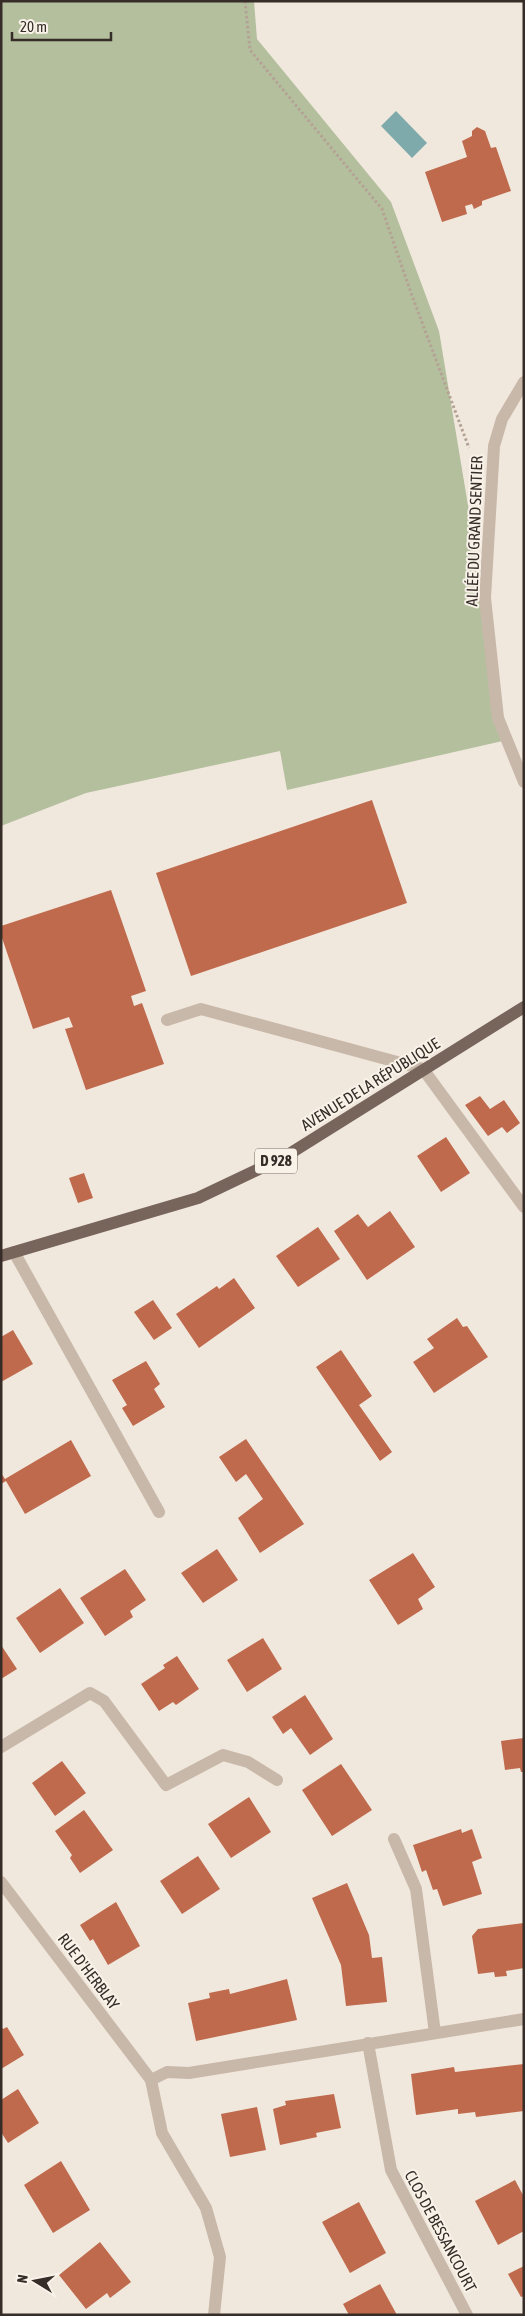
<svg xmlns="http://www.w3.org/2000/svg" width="525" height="2316" viewBox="0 0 525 2316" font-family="'Asap Condensed',sans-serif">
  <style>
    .green { fill: #b4bf9e }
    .water { fill: #7eaaac }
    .building { fill: #bf694d }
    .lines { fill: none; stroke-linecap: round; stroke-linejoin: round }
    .path { stroke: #b4a294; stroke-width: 3; stroke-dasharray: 2.5 2.5; stroke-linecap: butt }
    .service { stroke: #c8b8a9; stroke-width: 12 }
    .minor { stroke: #c8b8a9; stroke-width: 12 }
    .primary { stroke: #77645b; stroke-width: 12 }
    .labels { text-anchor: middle; stroke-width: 4; stroke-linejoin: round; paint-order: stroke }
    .shield { fill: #f9f2e9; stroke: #706863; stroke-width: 1 }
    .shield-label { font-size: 15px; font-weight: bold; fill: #362d29 }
    .street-label { font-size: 16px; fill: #362d29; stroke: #f9f2e9 }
  </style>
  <rect width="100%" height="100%" fill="#f1e8dd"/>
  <path class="green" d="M1,1H254L257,39L391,202L439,331L507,740L287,790L280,751L86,793L1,826Z"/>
  <path class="water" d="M396,111L427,143L412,158L381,126Z"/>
  <g class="building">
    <path d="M477,127L485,131L491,148L496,147L511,191L482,201V205L474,209L472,204L465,206L467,214L442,222L425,172L467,157L462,141L472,136V131Z"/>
    <path d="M372,800L407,903L191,976L156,873Z"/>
    <path d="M111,890L146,991L131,996L134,1006L142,1003L164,1064L86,1090L65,1029L73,1027L69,1017L33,1029L1,935V926Z"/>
    <path d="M480,1096L490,1109L504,1100L520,1123L507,1133L502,1127L488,1136L465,1105Z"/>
    <path d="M446,1137L470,1173L441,1192L417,1156Z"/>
    <path d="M84,1173L93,1198L78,1203L69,1178Z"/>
    <path d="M390,1211L415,1247L367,1280L334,1231L358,1214L368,1227Z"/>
    <path d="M318,1227L340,1259L298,1287L276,1256Z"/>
    <path d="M234,1278L255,1308L199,1348L176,1314L217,1286L219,1289Z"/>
    <path d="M153,1300L172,1328L154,1340L134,1312Z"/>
    <path d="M457,1318L463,1327L467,1326L488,1357L434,1393L413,1362L434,1348L427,1339Z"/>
    <path d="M13,1330L33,1364L1,1382V1337Z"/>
    <path d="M341,1350L372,1396L359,1405L392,1452L380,1461L316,1367Z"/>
    <path d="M146,1361L160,1384L154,1389L165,1407L133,1426L122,1408L127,1405L112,1380Z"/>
    <path d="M246,1439L304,1524L260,1553L238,1518L263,1499L246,1474L236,1482L219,1457Z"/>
    <path d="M71,1440L91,1476L25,1514L6,1481L1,1484V1473L5,1479Z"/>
    <path d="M217,1549L238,1580L203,1603L181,1573Z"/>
    <path d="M413,1553L435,1587L418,1599L423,1609L398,1625L369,1580Z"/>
    <path d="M125,1569L146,1600L130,1611L133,1617L105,1636L80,1598Z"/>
    <path d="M60,1588L84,1623L40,1653L16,1618Z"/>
    <path d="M263,1638L282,1669L247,1692L227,1660Z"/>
    <path d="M1,1645L17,1669L1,1679Z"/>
    <path d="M177,1656L199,1689L176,1705L173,1702L159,1711L141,1684L165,1668L163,1665Z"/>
    <path d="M305,1695L333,1739L310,1755L291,1728L283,1734L272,1717Z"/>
    <path d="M524,1738V1772H521L520,1768L505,1770L501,1741Z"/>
    <path d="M62,1761L86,1793L55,1816L32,1783Z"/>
    <path d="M341,1764L372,1810L332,1836L302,1790Z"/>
    <path d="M249,1797L271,1832L231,1858L208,1824Z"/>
    <path d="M84,1810L113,1850L80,1873L70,1858L72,1855L55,1831Z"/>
    <path d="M461,1829L462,1833L472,1829L482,1858L472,1862L482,1894L443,1906L437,1889L433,1890L426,1870L422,1872L413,1845Z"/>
    <path d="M198,1856L220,1889L182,1914L160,1881Z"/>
    <path d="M347,1883L369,1935L372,1958L382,1957L387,2002L346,2006L341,1965L312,1898Z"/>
    <path d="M116,1902L140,1946L108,1965L93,1939L90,1941L80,1925Z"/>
    <path d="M524,1923V1968L506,1971L507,1976L495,1977L494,1972L478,1974L472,1936L478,1929Z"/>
    <path d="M287,1979L297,2020L196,2041L188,2003L210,1998L209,1993L229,1989L230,1994Z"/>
    <path d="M1,2027L3,2029L7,2027L24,2055L1,2069Z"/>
    <path d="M524,2064V2111L476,2117L475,2112L458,2114V2109L416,2115L411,2074L454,2067L455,2072Z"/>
    <path d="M18,2089L39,2123L8,2143L1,2132V2100Z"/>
    <path d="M334,2094L341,2128L316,2133L317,2137L280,2145L273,2109L286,2105L285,2101Z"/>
    <path d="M257,2107L266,2150L230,2157L221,2114Z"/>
    <path d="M61,2161L90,2210L53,2233L24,2185Z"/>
    <path d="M515,2180L524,2197V2231L498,2245L475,2201Z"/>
    <path d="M359,2202L386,2253L350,2273L322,2222Z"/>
    <path d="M100,2242L131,2282L110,2298L107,2293L86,2309L59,2275Z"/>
    <path d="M524,2266V2296L521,2297L508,2274Z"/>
    <path d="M380,2284L397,2315H349L343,2304Z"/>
  </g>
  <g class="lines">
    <path class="path" d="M245,1L250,50L382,209L411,293L469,448"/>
    <g class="service">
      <path d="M167,1020L201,1009L423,1069"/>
      <path d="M14,1252L159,1512"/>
      <path d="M394,1839L416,1889L435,2033"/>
    </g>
    <g class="minor">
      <path d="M524,382L502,419L494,446L485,598L498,718L524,782"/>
      <path d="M423,1069L524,1207"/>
      <path d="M1,1747L90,1693L104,1701L166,1785L223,1755L248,1762L277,1780"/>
      <path d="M1,1882L151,2080L162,2133L206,2208L220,2257L214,2315"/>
      <path d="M368,2043L391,2170L467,2315"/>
      <path d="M151,2080L167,2072L189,2073L524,2019"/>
    </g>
    <path class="primary" d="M1,1256L198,1198L286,1156L524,1007"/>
  </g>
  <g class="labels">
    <rect class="shield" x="255" y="1148.5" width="42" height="25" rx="4"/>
    <g class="shield-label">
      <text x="276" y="1166">D 928</text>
    </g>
    <g class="street-label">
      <text transform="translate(474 531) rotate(-88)" y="6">ALLÉE DU GRAND SENTIER</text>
      <text transform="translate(370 1084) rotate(-32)" y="6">AVENUE DE LA RÉPUBLIQUE</text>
      <text transform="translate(89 1971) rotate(53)" y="6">RUE D'HERBLAY</text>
      <text transform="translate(441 2231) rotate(62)" y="6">CLOS DE BESSANCOURT</text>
    </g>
  </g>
  <rect width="525" height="2316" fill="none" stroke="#362d29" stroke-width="5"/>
  <g transform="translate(35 2281) rotate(280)" stroke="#f9f2e9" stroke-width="4" paint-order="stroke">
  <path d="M0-4L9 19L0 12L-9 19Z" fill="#362d29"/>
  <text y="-8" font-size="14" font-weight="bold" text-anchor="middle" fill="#362d29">N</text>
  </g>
  <path d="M12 32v8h99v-8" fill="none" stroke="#362d29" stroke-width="2.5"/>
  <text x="20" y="32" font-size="15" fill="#362d29" stroke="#f9f2e9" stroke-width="4" paint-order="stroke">20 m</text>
</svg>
